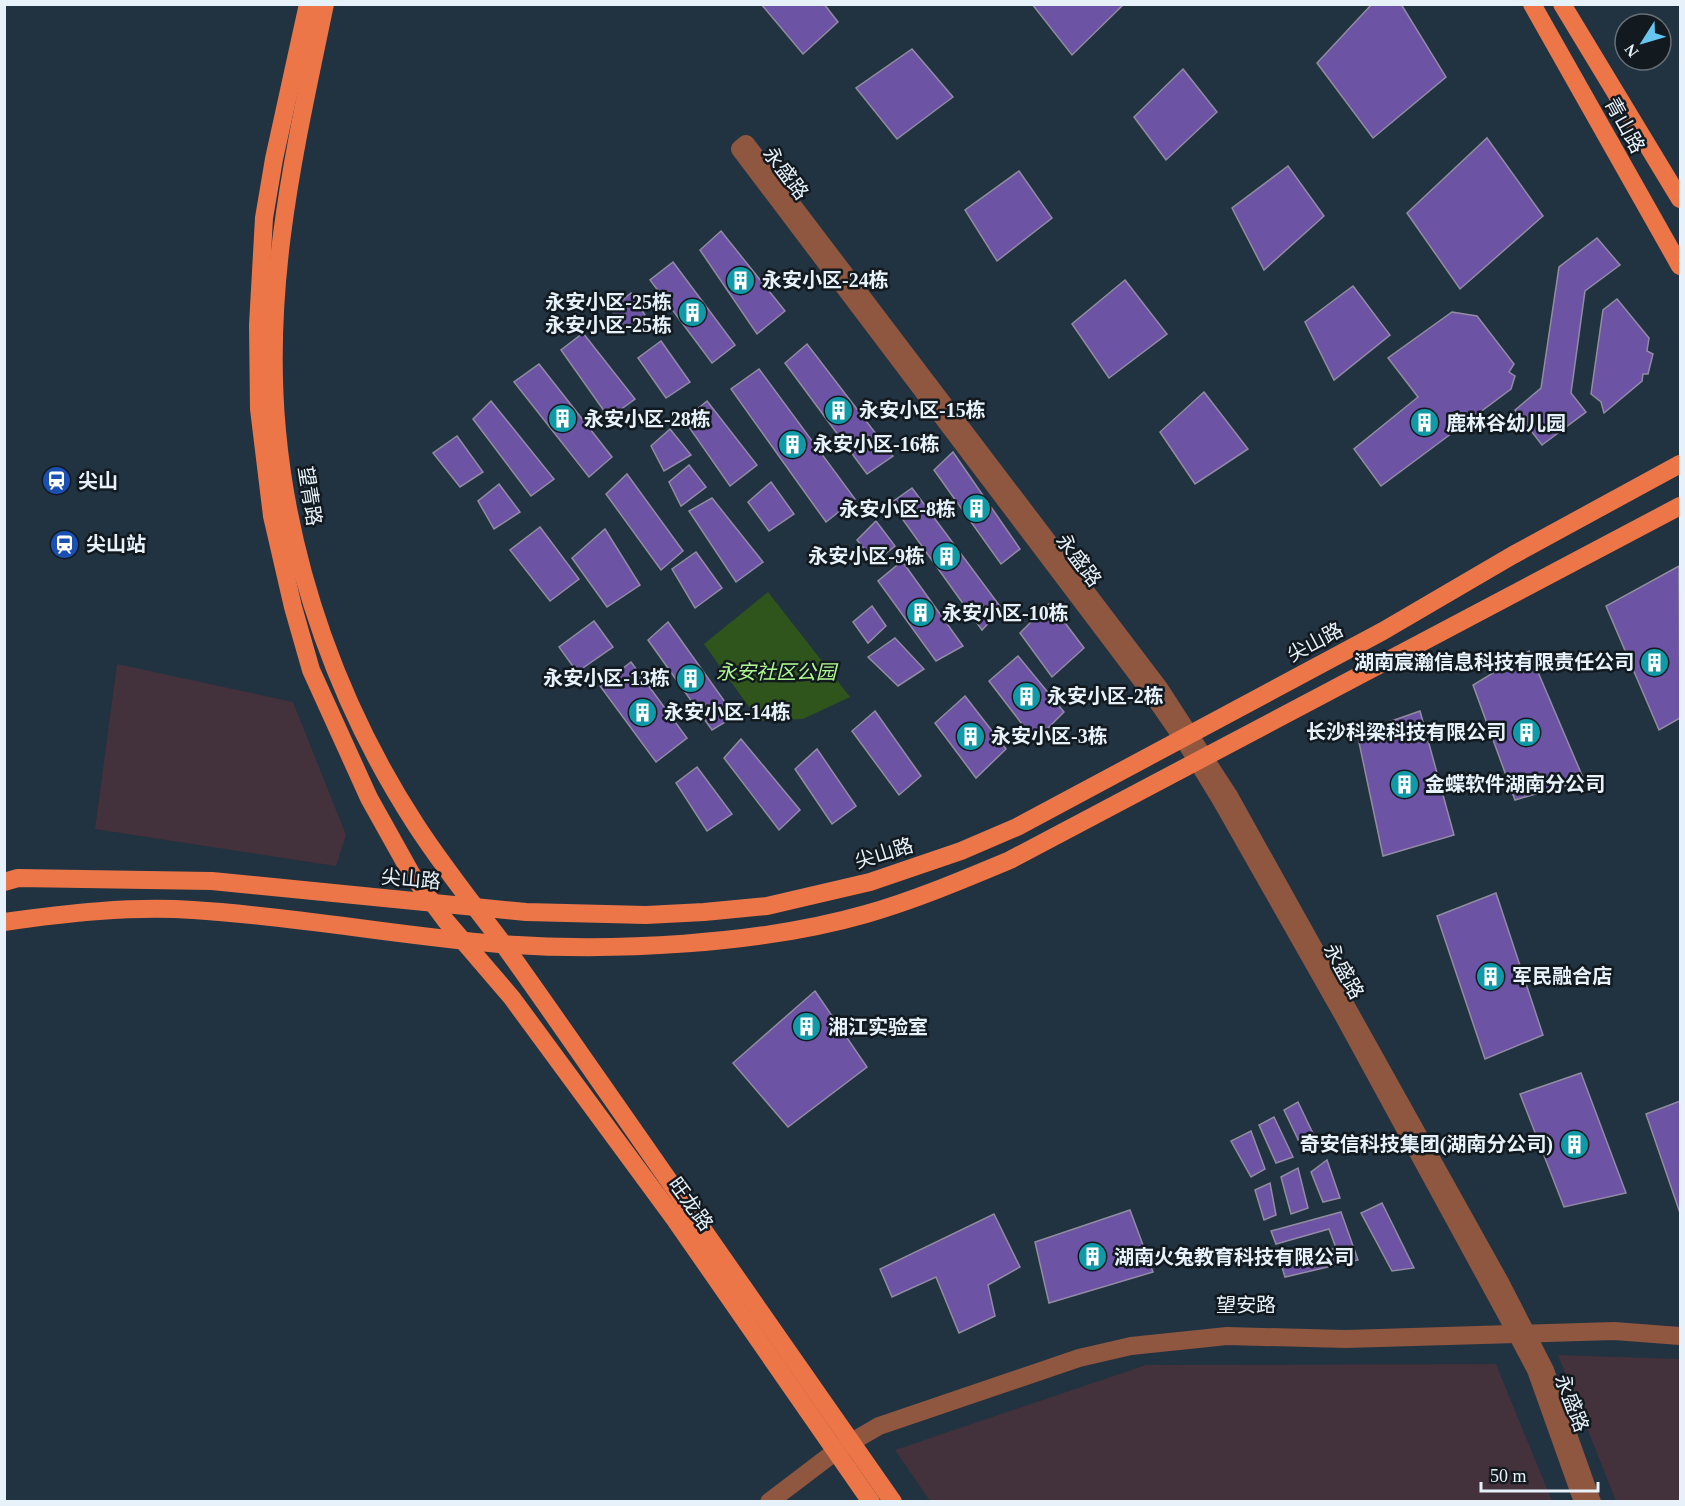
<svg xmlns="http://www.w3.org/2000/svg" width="1685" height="1506" viewBox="0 0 1685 1506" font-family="'Times New Roman','Noto Sans SC',serif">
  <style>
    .industrial { fill: #43313b }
    .green { fill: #2f551c }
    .building { fill: #6d53a4; stroke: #918ca2; stroke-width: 1.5 }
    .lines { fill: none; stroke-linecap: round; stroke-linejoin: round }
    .minor { stroke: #8f5640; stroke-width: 18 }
    .major { stroke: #ec7648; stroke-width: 18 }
    .labels { text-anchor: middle; stroke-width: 5; stroke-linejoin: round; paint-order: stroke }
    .street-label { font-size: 20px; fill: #e6f1fa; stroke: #12191f }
    .poi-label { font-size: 20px; font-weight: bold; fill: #e6f1fa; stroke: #12191f; text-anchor: start }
    .park-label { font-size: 20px; font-style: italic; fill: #aef88f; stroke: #12191f }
  </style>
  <rect width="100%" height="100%" fill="#213240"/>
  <g class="industrial">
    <path d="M117,664L293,702L346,835L336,866L95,829Z"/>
    <path d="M1558,1355L1680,1359V1501H1616Z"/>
    <path d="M1496,1364L1552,1501H930L895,1450L1146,1365Z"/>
  </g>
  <path class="green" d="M768,592L850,697L803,719L759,721L704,644Z"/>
  <g class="building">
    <path d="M761,4H824L838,22L803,54Z"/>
    <path d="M1032,4H1124L1072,55Z"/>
    <path d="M1372,4H1401L1446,77L1373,138L1317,63Z"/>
    <path d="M912,49L953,97L897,139L856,88Z"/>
    <path d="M1183,69L1217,112L1166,160L1134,117Z"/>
    <path d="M1487,138L1543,216L1460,289L1407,213Z"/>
    <path d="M1288,166L1324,216L1264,270L1232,208Z"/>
    <path d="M1019,171L1052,218L997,261L965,210Z"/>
    <path d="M721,231L785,311L757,334L700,250Z"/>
    <path d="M1597,238L1620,265L1585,291L1571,393L1586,412L1542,445L1515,410L1541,388L1559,267Z"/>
    <path d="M673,262L735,345L712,363L650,280Z"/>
    <path d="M1125,280L1167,334L1109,378L1072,324Z"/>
    <path d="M1353,286L1390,335L1334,380L1305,322Z"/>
    <path d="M631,293L645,315L624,330L611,309Z"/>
    <path d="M1617,299L1649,338L1647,351L1653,354L1648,374H1643L1642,381L1604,413L1601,402L1591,394L1603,310Z"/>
    <path d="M1452,312L1477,316L1514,364L1509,372L1515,376L1511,389L1381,486L1354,449L1418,397L1388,358Z"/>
    <path d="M583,333L635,399L609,418L561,350Z"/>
    <path d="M661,341L690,382L666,398L638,358Z"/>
    <path d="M807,344L893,456L867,474L785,363Z"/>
    <path d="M539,364L612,457L589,477L514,382Z"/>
    <path d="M759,369L855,499L826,522L731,389Z"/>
    <path d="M1204,392L1248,449L1195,484L1160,432Z"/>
    <path d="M491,401L554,479L531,496L473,419Z"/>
    <path d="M707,401L757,465L730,486L684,420Z"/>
    <path d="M670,429L691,455L664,471L651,446Z"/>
    <path d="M457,436L483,472L460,487L433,453Z"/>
    <path d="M953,452L1020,549L1001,564L934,470Z"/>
    <path d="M689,465L706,487L681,506L669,482Z"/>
    <path d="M627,474L683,551L661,570L606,494Z"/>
    <path d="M771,482L794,514L769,531L748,502Z"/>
    <path d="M499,484L520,512L494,529L478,501Z"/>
    <path d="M912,488L1002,609L982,630L891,503Z"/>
    <path d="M712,498L763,562L736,582L689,511Z"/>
    <path d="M876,521L895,546L875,562L857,540Z"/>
    <path d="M540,527L579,579L550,601L510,550Z"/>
    <path d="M605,529L640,585L607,607L572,558Z"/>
    <path d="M696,552L722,588L695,608L672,569Z"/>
    <path d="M902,561L963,646L936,661L878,581Z"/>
    <path d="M1679,566L1680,718L1659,730L1606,606Z"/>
    <path d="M1050,603L1084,648L1052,677L1020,633Z"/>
    <path d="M872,606L886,626L868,643L853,622Z"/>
    <path d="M594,621L613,647L577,672L559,647Z"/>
    <path d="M668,622L735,716L712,730L648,640Z"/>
    <path d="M895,638L924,669L898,686L868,657Z"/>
    <path d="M1529,651L1584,780L1515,800L1473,685Z"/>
    <path d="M1018,656L1064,712L1035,741L989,681Z"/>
    <path d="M631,662L687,738L656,762L600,686Z"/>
    <path d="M965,696L1006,749L976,778L935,723Z"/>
    <path d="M875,711L921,776L899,795L852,731Z"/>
    <path d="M1420,711L1454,835L1383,856L1357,733Z"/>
    <path d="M741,739L800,810L779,830L724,758Z"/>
    <path d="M817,749L856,806L832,824L795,769Z"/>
    <path d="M697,767L732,814L707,831L676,783Z"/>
    <path d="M1496,893L1543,1035L1485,1059L1437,916Z"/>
    <path d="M815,991L867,1067L788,1127L733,1063Z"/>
    <path d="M1581,1073L1626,1193L1564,1207L1520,1094Z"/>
    <path d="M1680,1101V1213L1646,1114Z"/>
    <path d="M1298,1102L1319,1146L1304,1152L1284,1110Z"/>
    <path d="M1274,1117L1293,1157L1276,1163L1259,1125Z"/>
    <path d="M1251,1131L1265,1169L1251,1177L1231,1141Z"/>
    <path d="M1327,1160L1340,1198L1323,1202L1311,1172Z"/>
    <path d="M1298,1168L1308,1208L1291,1214L1281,1177Z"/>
    <path d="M1270,1183L1276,1215L1264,1220L1255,1190Z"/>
    <path d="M1382,1203L1414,1268L1392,1271L1361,1213Z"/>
    <path d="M1130,1210L1153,1272L1049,1303L1035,1242Z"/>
    <path d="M1341,1212L1358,1260L1285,1277L1281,1264L1336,1248L1329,1229L1276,1244L1271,1231Z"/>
    <path d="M994,1214L1020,1267L988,1285L995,1316L959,1333L936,1277L892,1297L880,1269Z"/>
  </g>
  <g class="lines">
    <g class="minor">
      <path d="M769,1502L836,1451L879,1426L1079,1358L1131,1346L1227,1336L1346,1339L1614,1331L1680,1336"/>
      <path d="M1583,1502L1536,1370L1517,1334L1343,1015L1221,800L1188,746L1152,694L740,149L746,144L1159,688L1229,796L1501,1284L1545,1370L1592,1502"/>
    </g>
    <g class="major">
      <path d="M308,4L274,159L264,218L258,325L259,409L272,516L293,607L311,670L369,798L412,875L446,921L512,998L676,1221L871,1502"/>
      <path d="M325,4C295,149 263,282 277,431C290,570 340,708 416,825C442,865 472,903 501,941C534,987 566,1033 598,1079C697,1220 794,1361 893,1502"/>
      <path d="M1532,4L1680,266"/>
      <path d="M1562,4L1680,199"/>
      <path d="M4,882L18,878L212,881L526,912L646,915L704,912L767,906L870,882L961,851L1017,827L1383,631L1513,555L1680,464"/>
      <path d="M4,922C67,913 131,906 193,910C296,916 397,936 499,944C611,952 758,945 866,914C915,900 962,880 1010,860L1680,506"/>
    </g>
  </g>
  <defs>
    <symbol id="building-disc" viewBox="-11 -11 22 22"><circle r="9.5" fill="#0f9aa8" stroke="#12191f"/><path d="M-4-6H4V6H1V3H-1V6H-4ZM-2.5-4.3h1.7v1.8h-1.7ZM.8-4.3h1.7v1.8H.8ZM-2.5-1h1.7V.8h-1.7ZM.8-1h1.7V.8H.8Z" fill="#fff"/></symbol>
    <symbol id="station-disc" viewBox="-11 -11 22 22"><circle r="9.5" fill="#1a4fb4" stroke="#12191f"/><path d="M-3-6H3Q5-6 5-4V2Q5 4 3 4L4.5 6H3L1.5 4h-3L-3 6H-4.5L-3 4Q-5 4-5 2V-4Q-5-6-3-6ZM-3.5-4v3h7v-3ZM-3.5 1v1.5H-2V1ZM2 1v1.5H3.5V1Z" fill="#fff"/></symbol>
  </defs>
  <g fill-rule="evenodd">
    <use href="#building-disc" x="724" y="264" width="33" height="33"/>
    <use href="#building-disc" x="676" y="296" width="33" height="33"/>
    <use href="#building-disc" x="822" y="394" width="33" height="33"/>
    <use href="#building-disc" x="546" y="402" width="33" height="33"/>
    <use href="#building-disc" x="1408" y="406" width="33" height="33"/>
    <use href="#building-disc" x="776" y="428" width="33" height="33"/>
    <use href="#station-disc" x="40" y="464" width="33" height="33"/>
    <use href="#building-disc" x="960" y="492" width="33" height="33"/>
    <use href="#station-disc" x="48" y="528" width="33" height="33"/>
    <use href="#building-disc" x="930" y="540" width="33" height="33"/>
    <use href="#building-disc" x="904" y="596" width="33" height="33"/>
    <use href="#building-disc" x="1638" y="646" width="33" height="33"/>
    <use href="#building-disc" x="674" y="662" width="33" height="33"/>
    <use href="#building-disc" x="1010" y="680" width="33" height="33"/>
    <use href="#building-disc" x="626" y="696" width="33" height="33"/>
    <use href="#building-disc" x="1510" y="716" width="33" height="33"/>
    <use href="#building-disc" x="954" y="720" width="33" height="33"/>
    <use href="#building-disc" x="1388" y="768" width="33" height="33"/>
    <use href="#building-disc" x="1474" y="960" width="33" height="33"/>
    <use href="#building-disc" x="790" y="1010" width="33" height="33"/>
    <use href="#building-disc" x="1558" y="1128" width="33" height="33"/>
    <use href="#building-disc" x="1076" y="1240" width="33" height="33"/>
  </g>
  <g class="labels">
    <g class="street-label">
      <text transform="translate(1625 125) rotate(61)" y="7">青山路</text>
      <text transform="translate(786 173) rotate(53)" y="7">永盛路</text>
      <text transform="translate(310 496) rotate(81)" y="7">望青路</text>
      <text transform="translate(1079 560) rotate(53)" y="7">永盛路</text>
      <text transform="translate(1315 642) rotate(-28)" y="7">尖山路</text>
      <text transform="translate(884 853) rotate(-17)" y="7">尖山路</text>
      <text transform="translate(411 879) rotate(5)" y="7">尖山路</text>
      <text transform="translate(1344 971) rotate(61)" y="7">永盛路</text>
      <text transform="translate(691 1204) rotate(54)" y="7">旺龙路</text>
      <text x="1246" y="1312">望安路</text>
      <text transform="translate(1572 1403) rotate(69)" y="7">永盛路</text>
    </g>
    <g class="poi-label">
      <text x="762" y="287">永安小区-24栋</text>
      <text x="672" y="309" text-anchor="end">永安小区-25栋<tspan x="672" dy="23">永安小区-25栋</tspan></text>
      <text x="859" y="417">永安小区-15栋</text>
      <text x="584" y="426">永安小区-28栋</text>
      <text x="1446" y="430">鹿林谷幼儿园</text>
      <text x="813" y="451">永安小区-16栋</text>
      <text x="78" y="488">尖山</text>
      <text x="956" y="516" text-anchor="end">永安小区-8栋</text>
      <text x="86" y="551">尖山站</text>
      <text x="925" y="563" text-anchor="end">永安小区-9栋</text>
      <text x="942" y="620">永安小区-10栋</text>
      <text x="1634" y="669" text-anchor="end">湖南宸瀚信息科技有限责任公司</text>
      <text x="670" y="685" text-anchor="end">永安小区-13栋</text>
      <text x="1047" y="703">永安小区-2栋</text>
      <text x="664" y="719">永安小区-14栋</text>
      <text x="1506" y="739" text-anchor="end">长沙科梁科技有限公司</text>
      <text x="991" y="743">永安小区-3栋</text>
      <text x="1425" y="791">金蝶软件湖南分公司</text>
      <text x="1512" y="983">军民融合店</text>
      <text x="828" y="1034">湘江实验室</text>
      <text x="1553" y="1151" text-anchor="end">奇安信科技集团(湖南分公司)</text>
      <text x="1114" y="1264">湖南火兔教育科技有限公司</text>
    </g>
    <g class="park-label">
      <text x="776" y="679">永安社区公园</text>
    </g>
  </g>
  <rect width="1685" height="1506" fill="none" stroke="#e6f1fa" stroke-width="12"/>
  <g transform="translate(1643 42) rotate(233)"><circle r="28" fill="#12191f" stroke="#676f77" stroke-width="1.5"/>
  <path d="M0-4.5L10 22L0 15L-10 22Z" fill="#68c4f0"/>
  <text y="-9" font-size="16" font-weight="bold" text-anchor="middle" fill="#e6f1fa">N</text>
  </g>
  <path d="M1481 1482v9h117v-9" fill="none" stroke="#e6f1fa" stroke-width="3"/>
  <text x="1490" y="1482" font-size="18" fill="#e6f1fa" stroke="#12191f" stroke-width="4.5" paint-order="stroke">50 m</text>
</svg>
